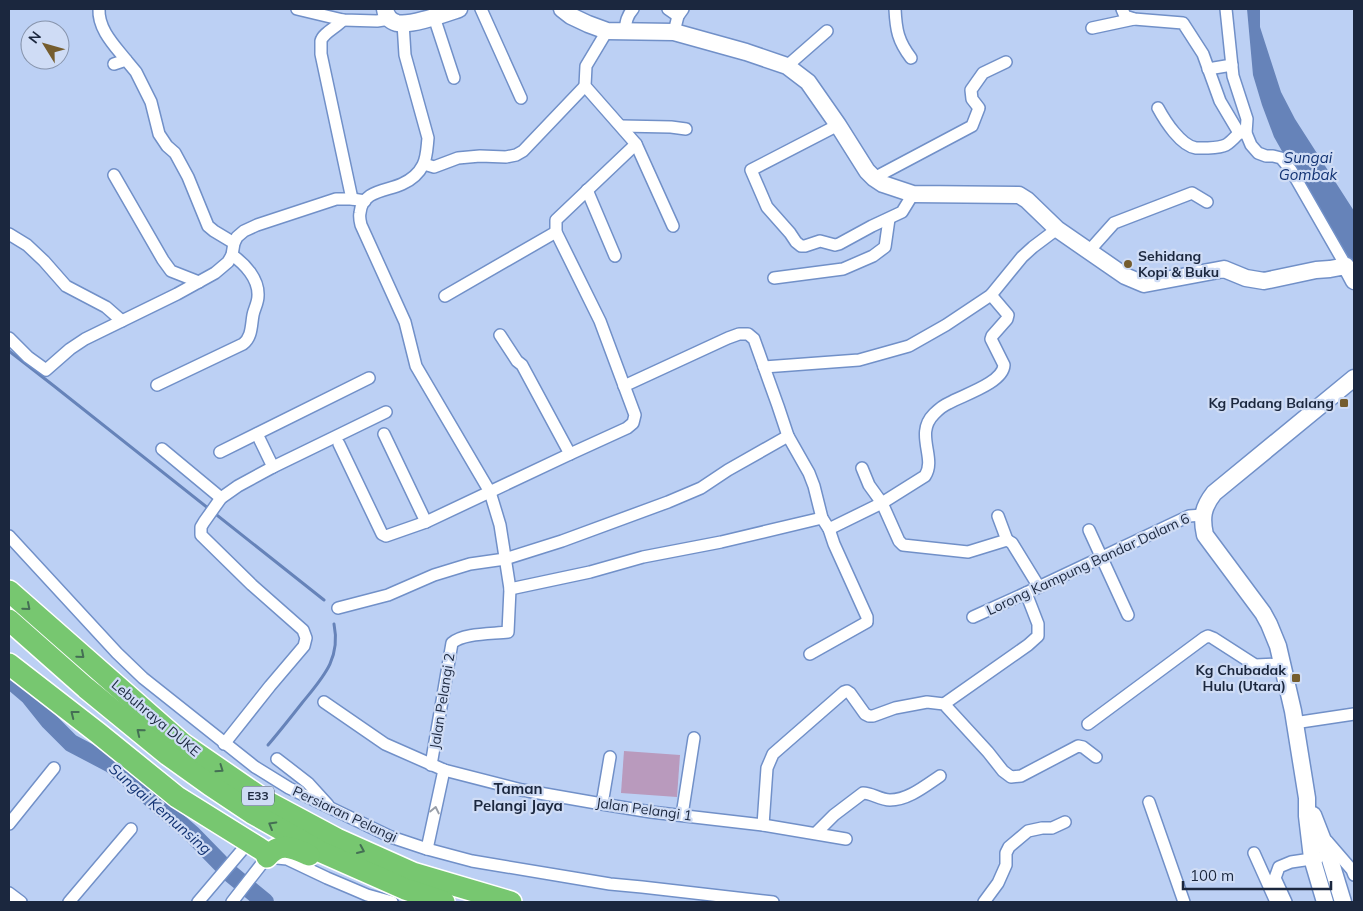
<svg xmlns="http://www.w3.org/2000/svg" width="1363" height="911" viewBox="0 0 1363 911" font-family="Mulish,sans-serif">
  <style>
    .green { fill: #b99abd }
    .water { fill: #6683b9 }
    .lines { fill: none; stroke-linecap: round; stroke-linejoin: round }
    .stream { stroke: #6683b9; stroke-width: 3 }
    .river { stroke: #6683b9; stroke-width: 18 }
    .street-casing { stroke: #7190c8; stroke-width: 14 }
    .secondary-casing { stroke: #7190c8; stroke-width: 19 }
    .highway-casing { stroke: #fff; stroke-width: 24 }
    .street { stroke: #fff; stroke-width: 11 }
    .secondary { stroke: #fff; stroke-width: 16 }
    .highway { stroke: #77c770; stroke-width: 21 }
    .oneway { stroke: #446f54 }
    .oneway2 { stroke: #989ea8 }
    .poi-dot { fill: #755d2e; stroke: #cfdcf5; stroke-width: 2 }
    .labels { text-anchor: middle; stroke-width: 4.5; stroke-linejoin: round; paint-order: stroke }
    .shield { fill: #cfdcf5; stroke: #515d75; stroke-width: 1 }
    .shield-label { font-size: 12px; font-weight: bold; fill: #1b273e }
    .poi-label { font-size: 14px; font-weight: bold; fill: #1b273e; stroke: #cfdcf5; text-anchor: end }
    .street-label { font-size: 14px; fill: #1b273e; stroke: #cfdcf5 }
    .water-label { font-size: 15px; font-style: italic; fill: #113273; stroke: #cfdcf5 }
    .neighbourhood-label { font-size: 15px; font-weight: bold; fill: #1b273e; stroke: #cfdcf5 }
  </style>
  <rect width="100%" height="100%" fill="#bcd0f4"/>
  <path class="green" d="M624,751L680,755L677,797L621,793Z"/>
  <path class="water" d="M1247,9H1260V27L1281,92L1295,119L1354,211V266L1317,206L1296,176L1274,137L1262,105L1253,75Z"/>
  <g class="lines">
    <g class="stream">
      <path d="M9,351L54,386L324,600"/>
      <path d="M268,745C280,731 291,717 302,703C323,677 341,659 334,624"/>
    </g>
    <path class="river" d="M9,679L29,696L49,721L71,743L111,764L192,834L231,874L265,902"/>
    <defs>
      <g id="street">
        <path d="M99,9C98,29 114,45 126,60"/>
        <path d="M297,9L343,20L377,21L390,19"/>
        <path d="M481,9L521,98"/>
        <path d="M668,9L678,16"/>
        <path d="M895,9C896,30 898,41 911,58"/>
        <path d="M1122,9L1125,16L1134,19L1183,23L1203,54L1220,101L1239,133H1246"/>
        <path d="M1226,9L1233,76L1247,119L1246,133L1251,145L1258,153L1266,156H1273L1281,158L1291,170L1346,266"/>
        <path d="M434,17L454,78"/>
        <path d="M343,20C337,27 323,33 321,41C321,45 321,50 321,54L352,199"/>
        <path d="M403,23L405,55L428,138C427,147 427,157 423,165C419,173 411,180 402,184C387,191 362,190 360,213C359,217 360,221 361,225L405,322L416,366L490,492L500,525L510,589L508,632C492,634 463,633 452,643L431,765"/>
        <path d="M1092,28L1134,19"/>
        <path d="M607,31L586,66L585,86L636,144L673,226"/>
        <path d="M625,31C626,21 627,16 633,9"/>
        <path d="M674,32L678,16L683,9"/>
        <path d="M114,64L126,60L136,72L151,102L159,134L167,146L175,153L188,177L208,226L214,231L234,243"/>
        <path d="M787,66L827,31"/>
        <path d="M1208,69L1232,65"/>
        <path d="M1158,108C1165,121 1181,146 1196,148C1200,148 1204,148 1208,148C1226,147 1227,146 1239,133"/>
        <path d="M838,125L751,170L767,207L790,233L796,242L801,246H805L820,241L835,245L839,244L872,226L902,212L913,194"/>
        <path d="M621,126L671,127L686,129"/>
        <path d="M424,164L434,167L458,158L480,156L506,157L516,155L523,151L585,86"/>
        <path d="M114,175L163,260L171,271L199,282"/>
        <path d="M874,178L972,126L979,108L972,99L971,90L983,73L1006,62"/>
        <path d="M587,190L615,256"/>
        <path d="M9,234L27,245L44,261L66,286L106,307L122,321"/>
        <path d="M1089,251L1114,223L1192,193L1207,202"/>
        <path d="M774,278L843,269L873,256L885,247L889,219"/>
        <path d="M445,296L556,232"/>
        <path d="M500,335L517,361L522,365L570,454"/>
        <path d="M9,338L28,357L46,370L70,349L85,339L177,294L215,273L228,262L232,255L234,243L237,237L244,231L257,225L336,199H352L365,201"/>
        <path d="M157,385L243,344C252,337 251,326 253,315C254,309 258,303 258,296C259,279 245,264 232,255"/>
        <path d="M624,386L728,338L739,334H748L754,339L764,367"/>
        <path d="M257,434L273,467"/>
        <path d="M384,434L426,522"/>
        <path d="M339,444L382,534L386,536L426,522L570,454L627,428L633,423L635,415L600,321L556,232V220L636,144"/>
        <path d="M162,449L221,498"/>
        <path d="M220,452L369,378"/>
        <path d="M862,468L869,485L882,503L899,541L903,545L968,552L1007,540L1012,543L1039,587"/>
        <path d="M998,516L1007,540"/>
        <path d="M829,529L882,503L925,476C937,458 914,434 934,414C938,410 944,405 949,403C963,395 1003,383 1004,365L991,339L992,336L1007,319L1008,315L991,295"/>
        <path d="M1089,530L1128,615"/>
        <path d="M9,536L117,653L143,678L255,767L289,788L391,837L427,849L472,861L610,884L642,887L773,902"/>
        <path d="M510,589L590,572L643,557L721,542L822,518"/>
        <path d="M338,608L388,595L434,575L470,564L505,559L562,541L668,502L701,488L728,470L788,436"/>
        <path d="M973,617L1026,593L1189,516L1203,515"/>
        <path d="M810,654L867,622V617L834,544L829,529L822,518L814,486L809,473L788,436L778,406L764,367L859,360L909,346L946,325L991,295L1022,257L1033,247L1057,229"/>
        <path d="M324,702L385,744L444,770L522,790L602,804L651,812L763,825L846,839"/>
        <path d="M944,704L1028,645L1038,636V624L1026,593"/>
        <path d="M1294,723L1354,714"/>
        <path d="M1088,724L1204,638L1208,636L1213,638L1255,665L1282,664"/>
        <path d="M224,744L270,686L304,646L306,638L303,630L252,585L201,535V527L204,522L221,498L238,486L273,467L386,412"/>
        <path d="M277,759L308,783L328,805"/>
        <path d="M1149,802L1184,902"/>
        <path d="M602,804L610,757"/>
        <path d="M682,815L694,738"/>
        <path d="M9,824L54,768"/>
        <path d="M763,825L767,768L773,754L844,692L847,691L850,693L865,714L869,716H873L895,708L927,702L944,704L988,752L1003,771L1011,777L1021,776L1078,746L1083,747L1096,757"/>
        <path d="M816,833L834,815L863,793C872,793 880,800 890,800C908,800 925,786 940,776"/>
        <path d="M1327,841L1352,870L1354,875"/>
        <path d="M427,849L444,770"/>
        <path d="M1254,853L1276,902"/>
        <path d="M9,893L21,902"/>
        <path d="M69,902L131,829"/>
        <path d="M198,902L243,849"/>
        <path d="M232,902L267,857L287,859L327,878L353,889L367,895L392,902"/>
        <path d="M984,902L998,883L1006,865V853L1009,847L1028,831L1042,828H1052L1065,822"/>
        <path d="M1286,902L1275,878L1279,867L1291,862L1318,858"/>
      </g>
      <g id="secondary">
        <path d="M385,9C386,16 390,21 397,23C411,26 444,14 459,9"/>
        <path d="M562,9L571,16L588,24L607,31L674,32L746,52L787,66L808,82L838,125L867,171L874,178L883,184L913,194L1019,195L1027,200L1057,229L1125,276L1144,284L1224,269L1246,278L1264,281L1316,270L1330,269L1346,266L1354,281"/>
        <path d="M1313,815L1329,856L1343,902"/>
        <path d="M1325,902L1312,858L1307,816V798L1293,711L1278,646L1269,624L1263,613L1205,535C1201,517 1203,507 1214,493L1354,378"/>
      </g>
      <g id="highway">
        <path d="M9,591L183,744L266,801L337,839L413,873L511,902"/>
        <path d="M9,620L86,688L168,755L210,785L252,813L319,851L405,889L444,902"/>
        <path d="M9,664L98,733L177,797L259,848L265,852L267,857C280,841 293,848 309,855"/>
      </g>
    </defs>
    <use href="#street" class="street-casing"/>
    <use href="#secondary" class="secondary-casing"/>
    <use href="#highway" class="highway-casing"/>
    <use href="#street" class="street"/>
    <use href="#secondary" class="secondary"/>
    <use href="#highway" class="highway"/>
  </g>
  <defs><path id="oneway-chevron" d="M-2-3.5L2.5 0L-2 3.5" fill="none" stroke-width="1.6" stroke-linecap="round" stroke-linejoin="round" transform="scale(1.25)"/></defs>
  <g class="oneway">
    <use href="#oneway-chevron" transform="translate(27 607) rotate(41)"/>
    <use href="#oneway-chevron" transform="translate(81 655) rotate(41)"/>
    <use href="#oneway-chevron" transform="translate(74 714) rotate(-142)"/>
    <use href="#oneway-chevron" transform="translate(140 732) rotate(-141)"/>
    <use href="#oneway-chevron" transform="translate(220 769) rotate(35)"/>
    <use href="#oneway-chevron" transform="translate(272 825) rotate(-150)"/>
    <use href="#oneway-chevron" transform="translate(361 850) rotate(24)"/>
  </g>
  <use class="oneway2" href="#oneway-chevron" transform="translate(435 810) rotate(-78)"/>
  <g class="poi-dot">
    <circle cx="1128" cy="264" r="5"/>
    <rect x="1339" y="398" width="10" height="10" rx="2.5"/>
    <rect x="1291" y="673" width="10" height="10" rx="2.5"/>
  </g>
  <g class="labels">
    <rect class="shield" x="242" y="786.5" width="32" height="19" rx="4"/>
    <g class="shield-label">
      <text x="258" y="800">E33</text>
    </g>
    <g class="poi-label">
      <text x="1138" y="261" text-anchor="start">Sehidang<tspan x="1138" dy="16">Kopi &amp; Buku</tspan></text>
      <text x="1334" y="408">Kg Padang Balang</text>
      <text x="1286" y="675">Kg Chubadak<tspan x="1286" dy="16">Hulu (Utara)</tspan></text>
    </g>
    <g class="street-label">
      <text transform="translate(1088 564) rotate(-25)" y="5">Lorong Kampung Bandar Dalam 6</text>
      <text transform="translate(442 701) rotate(-81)" y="5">Jalan Pelangi 2</text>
      <text transform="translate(156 718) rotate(40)" y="5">Lebuhraya DUKE</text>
      <text transform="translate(644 809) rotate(8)" y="5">Jalan Pelangi 1</text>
      <text transform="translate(345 814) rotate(25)" y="5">Persiaran Pelangi</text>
    </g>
    <g class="water-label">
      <text x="1308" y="163">Sungai<tspan x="1308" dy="17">Gombak</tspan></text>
      <text transform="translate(160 809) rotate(41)" y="5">Sungai Kemunsing</text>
    </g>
    <g class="neighbourhood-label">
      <text x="518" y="794">Taman<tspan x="518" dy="17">Pelangi Jaya</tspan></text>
    </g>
  </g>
  <rect width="1363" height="911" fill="none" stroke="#1b273e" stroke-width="20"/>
  <g transform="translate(45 45) rotate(307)"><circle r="24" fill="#cfdcf5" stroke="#8794ac"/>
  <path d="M0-4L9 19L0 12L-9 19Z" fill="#755d2e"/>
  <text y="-8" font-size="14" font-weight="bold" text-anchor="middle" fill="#1b273e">N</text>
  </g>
  <path d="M1183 881v8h148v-8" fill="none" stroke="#1b273e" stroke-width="2.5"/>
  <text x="1190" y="881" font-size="15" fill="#1b273e" stroke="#cfdcf5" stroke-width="4" paint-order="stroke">100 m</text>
</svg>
